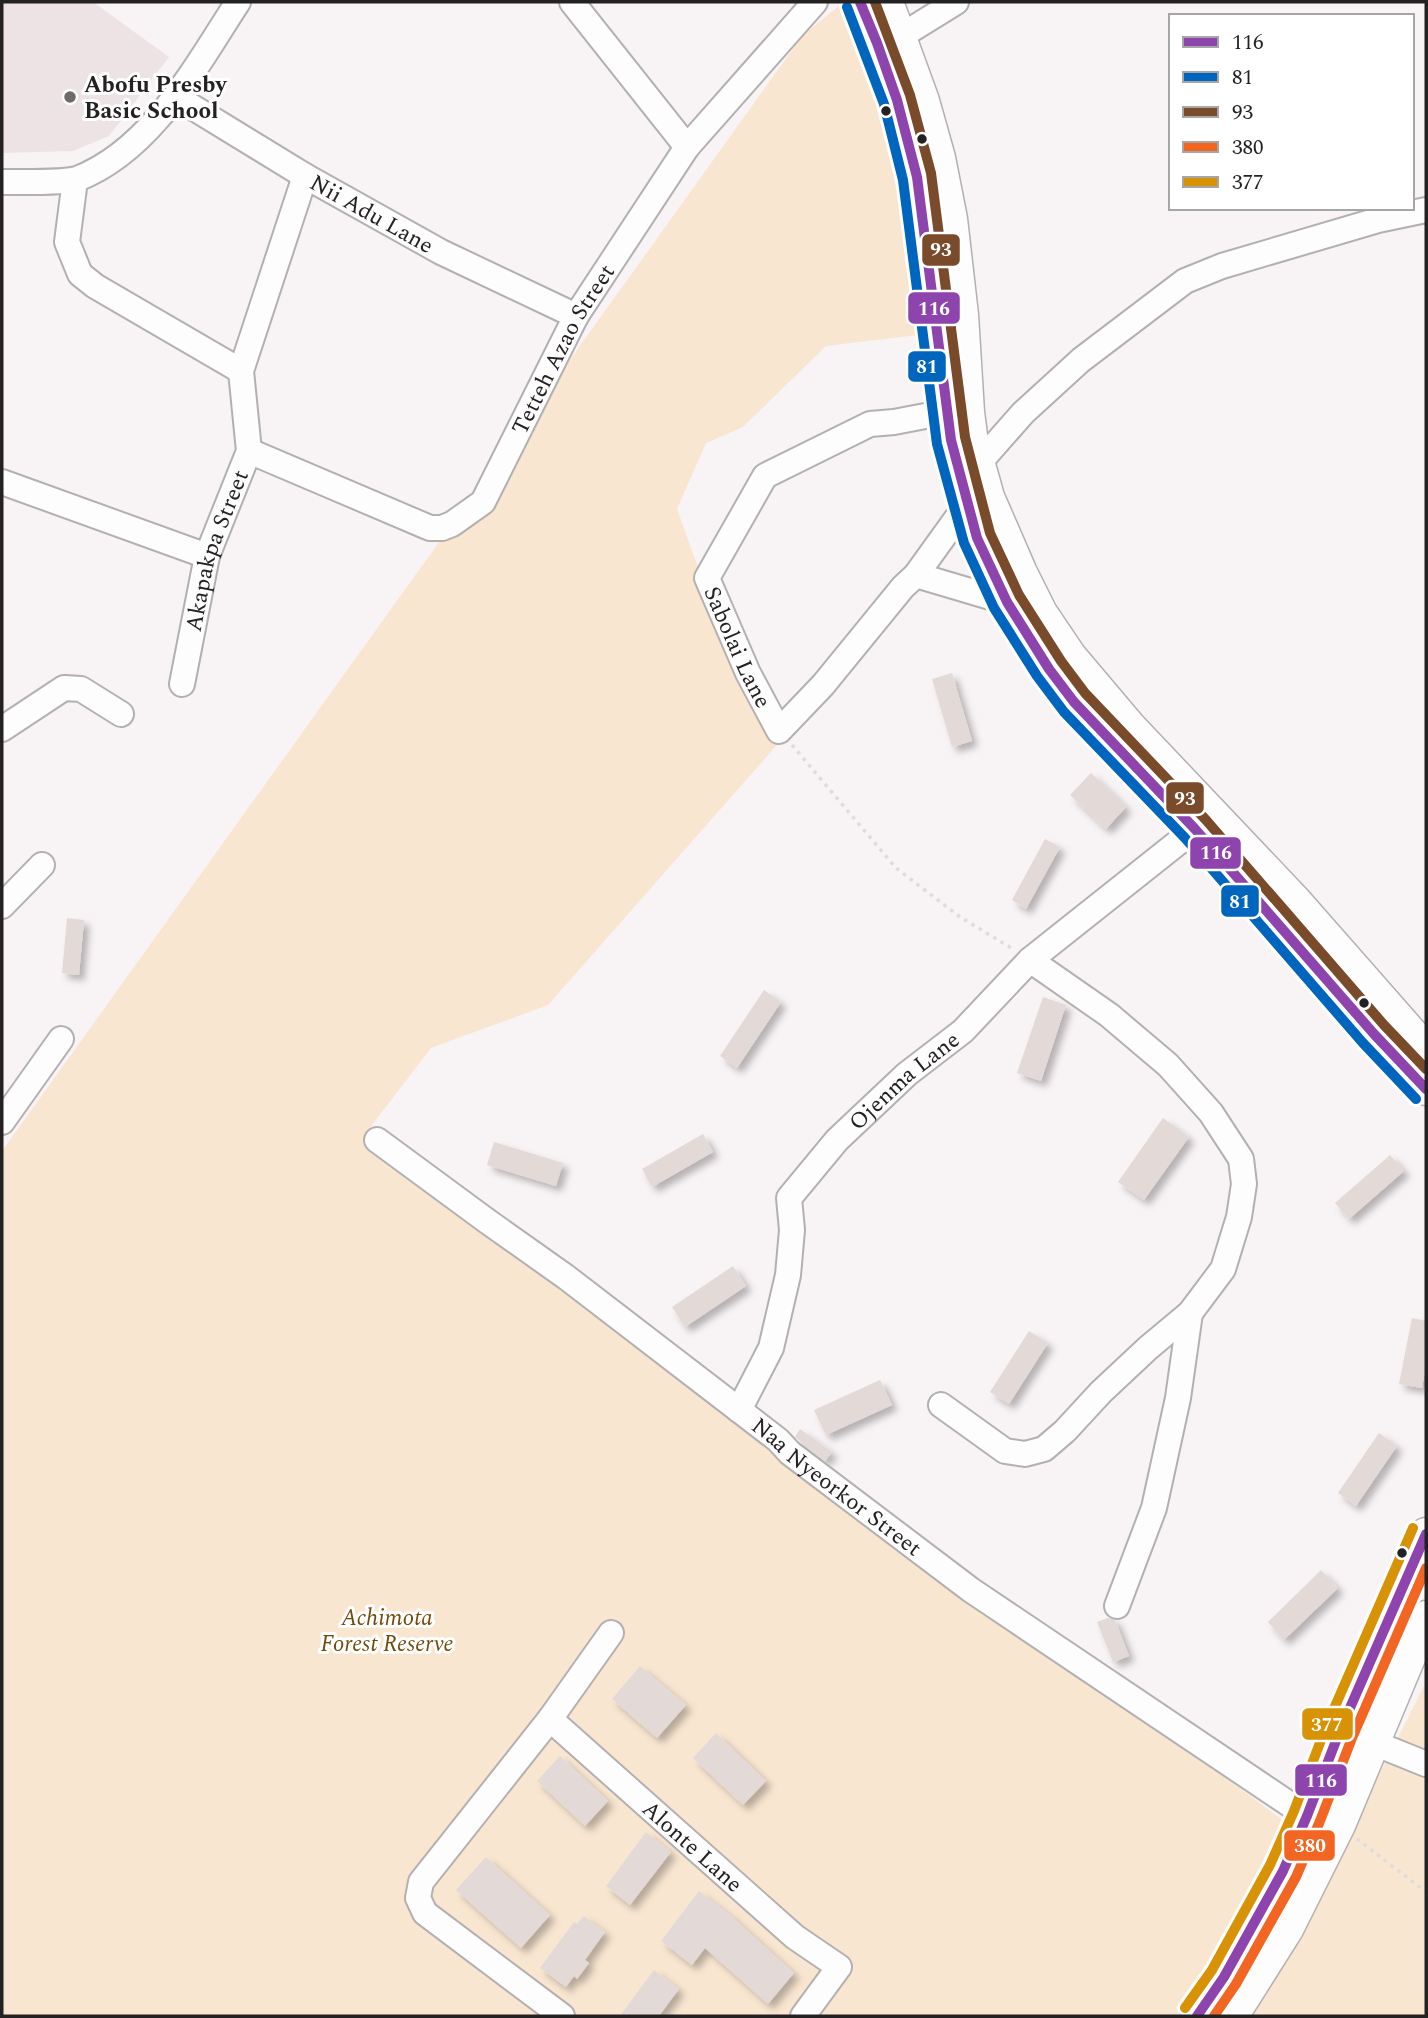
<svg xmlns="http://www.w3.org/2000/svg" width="1428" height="2018" viewBox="0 0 1428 2018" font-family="Spectral,serif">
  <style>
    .built { fill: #eee3e4 }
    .green { fill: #f9e6d1 }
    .building { fill: #e3d9d6; filter: url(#shadow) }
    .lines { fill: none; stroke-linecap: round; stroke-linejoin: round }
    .minor-casing { stroke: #b3b0b0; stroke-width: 28 }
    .major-casing { stroke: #b3b0b0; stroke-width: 35 }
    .path { stroke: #dedddd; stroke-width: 3.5; stroke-dasharray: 3.5 5; stroke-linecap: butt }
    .minor { stroke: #fefdfd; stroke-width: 24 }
    .major { stroke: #fefdfd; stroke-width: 32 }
    .bus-1-casing { stroke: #fff; stroke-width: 16 }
    .bus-2-casing { stroke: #fff; stroke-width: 16 }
    .bus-3-casing { stroke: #fff; stroke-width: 16 }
    .bus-4-casing { stroke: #fff; stroke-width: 16 }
    .bus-5-casing { stroke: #fff; stroke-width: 16 }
    .bus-1 { stroke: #8e44ad; stroke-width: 10 }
    .bus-2 { stroke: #0065bd; stroke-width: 10 }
    .bus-3 { stroke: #7a4b2a; stroke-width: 10 }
    .bus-4 { stroke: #f26522; stroke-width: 10 }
    .bus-5 { stroke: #d79205; stroke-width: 10 }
    .poi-dot { fill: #6e6a6c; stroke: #fff; stroke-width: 2.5 }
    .bus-dot { fill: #242122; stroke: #fff; stroke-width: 2.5 }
    .labels { text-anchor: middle; stroke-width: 6; stroke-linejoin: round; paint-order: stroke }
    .poi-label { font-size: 23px; font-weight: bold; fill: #242122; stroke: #fff; text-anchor: start }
    .street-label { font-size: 23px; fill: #242122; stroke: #fff }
    .park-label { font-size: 23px; font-style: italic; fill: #724b0b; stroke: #fff }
    .line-badge { stroke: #fff; stroke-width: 2.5 }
    .badge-label { font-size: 19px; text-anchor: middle; font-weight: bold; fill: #fff }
  </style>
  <defs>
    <filter id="shadow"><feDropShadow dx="5.5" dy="5.5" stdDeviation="3.5" flood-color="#0004"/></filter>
  </defs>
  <rect width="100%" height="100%" fill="#f8f3f4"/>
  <path class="built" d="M2,2H93L169,57L109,136L73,151L2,153Z"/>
  <path class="green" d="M839,6L870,49L899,134L926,334L826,346L743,427L706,443L677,509L714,612L776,746L548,1005L431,1048L365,1134L1336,1860L1426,1682V2016H2V1151L803,35Z"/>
  <g class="building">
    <path d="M952,673L972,741L952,747L932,679Z"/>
    <path d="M1091,773L1126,807L1106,829L1070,795Z"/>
    <path d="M1045,839L1060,847L1026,909L1012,900Z"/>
    <path d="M67,918L84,920L79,975L62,973Z"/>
    <path d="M764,990L781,1002L737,1068L720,1056Z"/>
    <path d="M1043,997L1066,1005L1041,1081L1017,1073Z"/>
    <path d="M1163,1118L1189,1137L1144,1200L1118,1182Z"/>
    <path d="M703,1134L713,1152L652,1187L642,1169Z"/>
    <path d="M494,1142L563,1163L556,1186L487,1165Z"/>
    <path d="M1390,1155L1404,1171L1349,1219L1335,1203Z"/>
    <path d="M733,1266L746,1286L685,1327L672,1307Z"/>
    <path d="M1412,1318L1426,1321V1364L1422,1388L1399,1384Z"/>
    <path d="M1029,1331L1048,1343L1009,1404L990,1392Z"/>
    <path d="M880,1380L892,1405L826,1435L814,1410Z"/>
    <path d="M800,1429L832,1452L825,1461L795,1437Z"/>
    <path d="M1379,1433L1397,1446L1356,1506L1338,1493Z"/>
    <path d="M1321,1570L1338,1588L1284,1640L1268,1622Z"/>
    <path d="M1108,1618L1115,1620L1129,1656L1113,1662L1097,1622Z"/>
    <path d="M640,1666L686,1705L657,1738L612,1699Z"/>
    <path d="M716,1733L766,1781L743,1805L693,1758Z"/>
    <path d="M560,1756L608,1801L585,1826L537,1781Z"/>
    <path d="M646,1832L671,1852L630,1905L606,1886Z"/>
    <path d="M486,1857L550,1915L521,1948L456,1890Z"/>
    <path d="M699,1891L730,1915L794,1973L768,2004L705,1948L692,1965L661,1941Z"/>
    <path d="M584,1916L605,1932L585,1960L589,1963L577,1979L574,1976L566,1987L540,1968L574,1922L577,1924Z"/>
    <path d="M654,1970L679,1989L659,2016H620Z"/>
  </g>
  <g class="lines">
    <defs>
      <g id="minor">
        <path d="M572,2L687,147"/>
        <path d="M901,36L956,2"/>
        <path id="s1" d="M176,97L305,176L441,252L576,316"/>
        <path d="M75,180L67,242L80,274L95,286L241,371"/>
        <path d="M2,182C18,182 64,183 77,179C152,150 196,66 238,2"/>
        <path id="s2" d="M946,412L894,422L870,424L765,476L707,578L748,673L779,731L823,685L903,587L916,575L967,504"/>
        <path id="s3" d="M249,451L430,528H442L452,524L483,502L576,316L687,147L815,2"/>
        <path d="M979,463L1023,413L1081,360L1185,281L1222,266L1378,220L1426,210"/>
        <path d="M2,482L207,556"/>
        <path d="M916,575L1007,602"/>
        <path id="s4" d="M182,684L207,556L249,451L241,371L305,176"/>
        <path d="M2,729L64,688L81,689L121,714"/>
        <path d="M2,906L42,865"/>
        <path d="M2,1122L61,1039"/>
        <path id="s5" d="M377,1140L487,1221L566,1277L778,1440L790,1453L971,1590L1307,1816"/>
        <path d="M941,1405L1005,1451L1025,1454L1044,1449L1065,1431L1101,1392L1148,1348L1190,1313L1223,1269L1239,1217L1244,1184L1241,1159L1211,1113L1168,1065L1109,1015L1030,960"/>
        <path id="s6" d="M739,1410L771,1348L788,1275L792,1230L789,1198L837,1140L907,1074L963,1031L1030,960L1195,829"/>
        <path d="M1117,1606L1154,1508L1178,1398L1190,1313"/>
        <path id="s7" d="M550,1719L795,1937L839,1967L803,2016"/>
        <path d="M1339,1733L1374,1743L1426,1764"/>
        <path d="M562,2016L425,1913L418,1898L421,1882L550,1719L611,1633"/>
      </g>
      <g id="major">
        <path d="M860,2L877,43L897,100L917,177L951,440L977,538L1007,602L1049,669L1074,702L1195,829L1374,1034L1426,1089"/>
        <path d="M887,2L923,101L939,158L951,219L962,315L968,412L971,436L988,497L1021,573L1041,613L1070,656L1130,727L1296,902L1426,1050"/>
        <path d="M1197,2016L1224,1977L1283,1871L1307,1816L1339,1733L1426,1534"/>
        <path d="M1232,2016L1287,1929L1339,1825L1426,1617"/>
      </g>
    </defs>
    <use href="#minor" class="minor-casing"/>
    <use href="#major" class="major-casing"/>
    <g class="path">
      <path d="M792,745L896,868L960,917L1013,949"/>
      <path d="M1357,1839L1426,1892"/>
    </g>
    <use href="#minor" class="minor"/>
    <use href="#major" class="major"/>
    <defs>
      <g id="bus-1">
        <path d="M860,2L877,43L897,100L917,177L951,440L977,538L1007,602L1049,669L1074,702L1195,829L1374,1034L1426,1089"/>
        <path d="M1197,2016L1224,1977L1283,1871L1307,1816L1339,1733L1426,1534"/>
      </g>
      <path id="bus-2" d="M847,7L884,104L903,180L937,444L964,543L994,608L1037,676L1064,712L1185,838L1363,1043L1416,1099"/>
      <path id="bus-3" d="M875,2L910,95L931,173L965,437L990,533L1019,595L1061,661L1085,693L1206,820L1384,1025L1426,1069"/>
      <path id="bus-4" d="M1214,2016L1236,1984L1296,1877L1320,1821L1352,1738L1426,1568"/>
      <path id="bus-5" d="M1185,2008L1212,1970L1270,1865L1294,1811L1326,1727L1413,1528"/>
    </defs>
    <use href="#bus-1" class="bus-1-casing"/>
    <use href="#bus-2" class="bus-2-casing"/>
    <use href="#bus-3" class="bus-3-casing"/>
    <use href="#bus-4" class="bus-4-casing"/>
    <use href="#bus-5" class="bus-5-casing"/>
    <use href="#bus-1" class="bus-1"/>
    <use href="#bus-2" class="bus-2"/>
    <use href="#bus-3" class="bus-3"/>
    <use href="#bus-4" class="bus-4"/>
    <use href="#bus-5" class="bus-5"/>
  </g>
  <circle class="poi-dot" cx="70" cy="97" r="7"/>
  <g class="bus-dot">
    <circle cx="886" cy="111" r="6"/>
    <circle cx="922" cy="139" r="6"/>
    <circle cx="1364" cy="1003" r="6"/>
    <circle cx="1402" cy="1553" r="6"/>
  </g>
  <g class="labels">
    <g class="poi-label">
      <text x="84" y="92">Abofu Presby<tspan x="84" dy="26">Basic School</tspan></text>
    </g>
    <g class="street-label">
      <text dy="8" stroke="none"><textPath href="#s1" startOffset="228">Nii Adu Lane</textPath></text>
      <text dy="8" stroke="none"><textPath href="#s3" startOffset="430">Tetteh Azao Street</textPath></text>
      <text dy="8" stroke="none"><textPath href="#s4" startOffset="138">Akapakpa Street</textPath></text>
      <text dy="8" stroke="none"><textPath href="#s2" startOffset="387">Sabolai Lane</textPath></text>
      <text dy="8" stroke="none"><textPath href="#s6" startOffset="387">Ojenma Lane</textPath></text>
      <text dy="8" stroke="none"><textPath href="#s5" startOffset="576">Naa Nyeorkor Street</textPath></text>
      <text dy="8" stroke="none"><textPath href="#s7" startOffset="191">Alonte Lane</textPath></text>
    </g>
    <g class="park-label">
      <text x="387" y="1625">Achimota<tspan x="387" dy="26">Forest Reserve</tspan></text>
    </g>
  </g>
  <g class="line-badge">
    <rect x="921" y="233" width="40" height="34" rx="7" fill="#7a4b2a"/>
    <rect x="907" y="291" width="54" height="34" rx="7" fill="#8e44ad"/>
    <rect x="907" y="350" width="40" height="33" rx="7" fill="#0065bd"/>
    <rect x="1165" y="781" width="40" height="34" rx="7" fill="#7a4b2a"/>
    <rect x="1189" y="836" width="53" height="34" rx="7" fill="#8e44ad"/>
    <rect x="1220" y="884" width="40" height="34" rx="7" fill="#0065bd"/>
    <rect x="1301" y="1707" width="53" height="34" rx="7" fill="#d79205"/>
    <rect x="1294" y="1763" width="54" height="34" rx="7" fill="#8e44ad"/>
    <rect x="1283" y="1829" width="53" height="33" rx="7" fill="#f26522"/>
  </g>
  <g class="badge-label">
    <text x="941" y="256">93</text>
    <text x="934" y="315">116</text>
    <text x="927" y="373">81</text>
    <text x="1185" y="805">93</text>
    <text x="1216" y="859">116</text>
    <text x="1240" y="908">81</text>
    <text x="1327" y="1731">377</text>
    <text x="1321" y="1787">116</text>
    <text x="1310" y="1852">380</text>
  </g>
  <rect width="1428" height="2018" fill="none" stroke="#242122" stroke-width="7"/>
  <rect x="1169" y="14" width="245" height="196" fill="#ffffff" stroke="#a7a6a7" stroke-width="2"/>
  <rect x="1183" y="37" width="35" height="10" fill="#8e44ad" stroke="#a7a6a7" stroke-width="2"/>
  <text x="1232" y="49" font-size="21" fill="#242122">116</text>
  <rect x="1183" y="72" width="35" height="10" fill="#0065bd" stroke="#a7a6a7" stroke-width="2"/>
  <text x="1232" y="84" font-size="21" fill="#242122">81</text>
  <rect x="1183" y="107" width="35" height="10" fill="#7a4b2a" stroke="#a7a6a7" stroke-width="2"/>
  <text x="1232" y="119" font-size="21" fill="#242122">93</text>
  <rect x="1183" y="142" width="35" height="10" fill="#f26522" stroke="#a7a6a7" stroke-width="2"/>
  <text x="1232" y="154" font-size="21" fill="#242122">380</text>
  <rect x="1183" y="177" width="35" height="10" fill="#d79205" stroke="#a7a6a7" stroke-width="2"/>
  <text x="1232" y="189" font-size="21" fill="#242122">377</text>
</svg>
